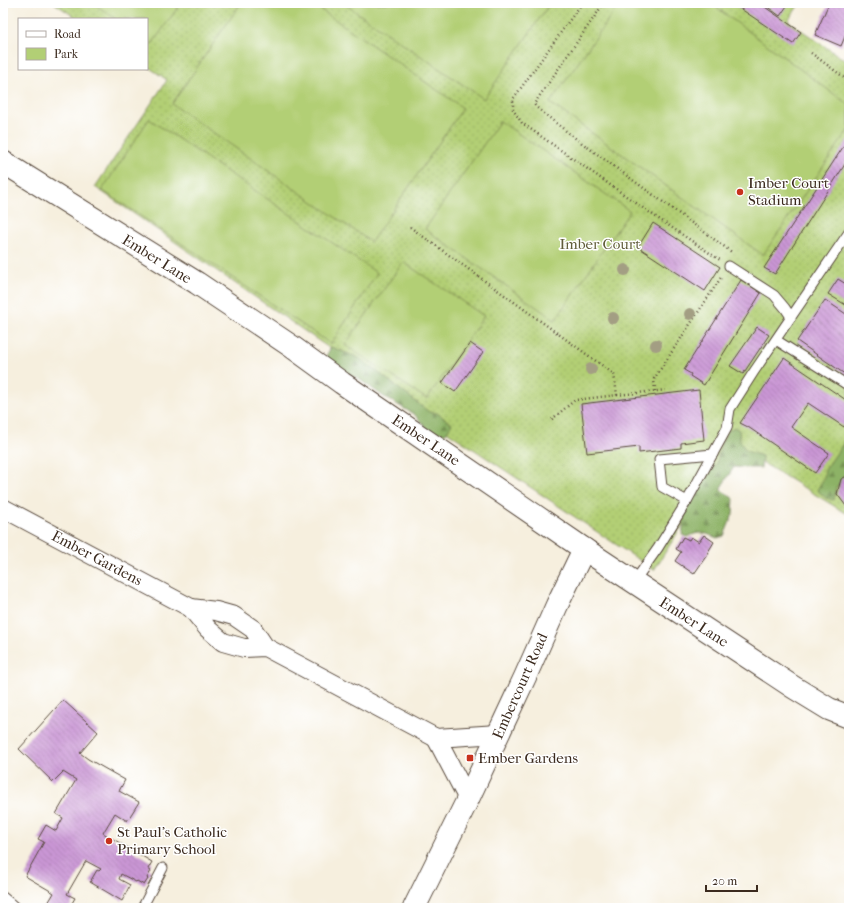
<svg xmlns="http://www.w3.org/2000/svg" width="852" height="911" viewBox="0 0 852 911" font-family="'IM FELL French Canon',serif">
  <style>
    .green { fill: url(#green-dots); stroke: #767c4a }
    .forest { fill: url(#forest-firs); stroke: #646e42 }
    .pitch { fill: #b2cf75; stroke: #767c4a }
    .building { fill: url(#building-back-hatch) }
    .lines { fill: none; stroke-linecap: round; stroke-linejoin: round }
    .service-casing { stroke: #57483b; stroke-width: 11 }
    .minor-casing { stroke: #57483b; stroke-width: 20 }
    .secondary-casing { stroke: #57483b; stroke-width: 24 }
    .path { stroke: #57483b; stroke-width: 2.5; stroke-dasharray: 1 3; stroke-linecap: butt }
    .service { stroke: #fff; stroke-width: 9 }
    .minor { stroke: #fff; stroke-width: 18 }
    .secondary { stroke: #fff; stroke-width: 22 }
    .tree { fill: #a39e83 }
    .poi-dot { fill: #c8321e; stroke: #fff; stroke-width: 1.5 }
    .labels { text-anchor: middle; stroke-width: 3; stroke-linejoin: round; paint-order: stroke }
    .poi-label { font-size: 15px; fill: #3b2a1e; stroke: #fff; text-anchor: start }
    .park-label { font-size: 15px; fill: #5f5c38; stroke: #fff }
    .street-label { font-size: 15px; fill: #3b2a1e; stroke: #fff }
  </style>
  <defs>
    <pattern id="green-dots" width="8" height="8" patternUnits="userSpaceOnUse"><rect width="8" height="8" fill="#b2cf75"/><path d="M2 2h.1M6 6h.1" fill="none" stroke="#9ab265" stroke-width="1.8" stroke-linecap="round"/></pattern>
    <pattern id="forest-firs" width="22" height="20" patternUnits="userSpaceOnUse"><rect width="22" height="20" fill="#8db266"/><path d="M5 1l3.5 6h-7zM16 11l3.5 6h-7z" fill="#749153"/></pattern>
    <pattern id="building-back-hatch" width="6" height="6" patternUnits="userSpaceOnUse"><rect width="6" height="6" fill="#ca96d5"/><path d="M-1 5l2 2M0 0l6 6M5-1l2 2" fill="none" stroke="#a57bac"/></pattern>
  </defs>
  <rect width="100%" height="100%" fill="#fff"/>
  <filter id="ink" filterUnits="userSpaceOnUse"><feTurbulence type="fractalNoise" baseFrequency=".025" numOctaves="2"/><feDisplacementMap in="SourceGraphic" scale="8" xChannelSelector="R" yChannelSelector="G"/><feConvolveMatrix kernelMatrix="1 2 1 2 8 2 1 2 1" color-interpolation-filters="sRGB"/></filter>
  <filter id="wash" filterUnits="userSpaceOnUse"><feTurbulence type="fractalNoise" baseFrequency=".012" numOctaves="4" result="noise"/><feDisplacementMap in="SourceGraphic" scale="16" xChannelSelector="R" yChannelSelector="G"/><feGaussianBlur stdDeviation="0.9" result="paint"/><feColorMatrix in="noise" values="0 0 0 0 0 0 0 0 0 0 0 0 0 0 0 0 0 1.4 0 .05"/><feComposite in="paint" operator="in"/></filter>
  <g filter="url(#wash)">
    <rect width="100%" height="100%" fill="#f6efde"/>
    <path class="green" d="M54,3H800L788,21L849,63V515L733,445L654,570L436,424L332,350L95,187L167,80L147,66V19H78Z"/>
    <g class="forest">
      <path d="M331,347L359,358L384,377L429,412L437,413L452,424L446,433L438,435L426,428L415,415L383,396L356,377L340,375L326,364V356Z"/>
      <path d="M734,427L739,430L740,441L746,451L762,456L761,468H751L734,467L720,489L734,499L733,514L724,536L717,538C705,533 700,530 688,537L682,535L685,512L696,491L716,465L721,444L727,432Z"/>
      <path d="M849,435V474L836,487L834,500L826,498L817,490L824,478L825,470Z"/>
    </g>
    <g class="pitch">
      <path d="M93,3H181L152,44L147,41V19H116Z"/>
      <path d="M241,3H311L463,108L371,242L172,104Z"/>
      <path d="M343,3H550L484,99Z"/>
      <path d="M620,3H710L849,105V129L763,255L550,103Z"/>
      <path d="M149,119L377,273L331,344L102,190Z"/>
      <path d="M500,121L630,211L555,320L425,229Z"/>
      <path d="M403,262L484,316L427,399L345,345Z"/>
    </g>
    <g id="blocks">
      <g class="building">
        <path d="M732,3H759L801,32L793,44Z"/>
        <path d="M762,3H789L780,16Z"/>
        <path d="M829,3H849V27L841,46L815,35Z"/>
        <path d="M849,138V158L775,274L764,268Z"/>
        <path d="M653,223L720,267L705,291L638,247Z"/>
        <path d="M838,279L849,286V307L828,294Z"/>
        <path d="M741,280L761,293L704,385L690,376L691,374L684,370Z"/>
        <path d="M825,300L849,316V377L797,341Z"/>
        <path d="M757,327L769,335L743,374L730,366Z"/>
        <path d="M470,343L483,352L455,392L442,383Z"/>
        <path d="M784,358L849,402V420L844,427L808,403L791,427L829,453L815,473L748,427L740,423Z"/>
        <path d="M699,390L704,440L681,443V448L639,453V447L587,453L581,404Z"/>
        <path d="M849,475V507L846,506L837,494L841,479Z"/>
        <path d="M704,535L714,542L708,552H709L694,574L675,561L681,552L676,549L683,537L689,540L691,537L699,542Z"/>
        <path d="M63,700L98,732L80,753L88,759L125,780L119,791L139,802L127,821L115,813L103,833L152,862L148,869L151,871L147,878L148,879L144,885L137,881L136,882L121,874L119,879L130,885L122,901L90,882L97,870L99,871L101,869L86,861L67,894L75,898L69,908H45L54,893L25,876L44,842L38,839L46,825L56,831L63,818L56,814L76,780L63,772L53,782L19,749Z"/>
      </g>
    </g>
  </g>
  <g filter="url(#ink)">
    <use href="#blocks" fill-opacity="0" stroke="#57483b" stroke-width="1"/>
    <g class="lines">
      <defs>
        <g id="service">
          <path d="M729,266L774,295L785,308L791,317"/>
          <path d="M776,340L849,386"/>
          <path d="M687,501L662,487L659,459L713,454"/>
          <path d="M634,582L658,548L687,501L727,428L730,409L753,373L849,232"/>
          <path d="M3,897L16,908"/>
          <path d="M142,908L163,868"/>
        </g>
        <g id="minor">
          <path d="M3,508L191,608"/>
          <path d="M265,647L244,648L223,642L208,629L191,608L216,611L234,616L253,629L265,647L436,738L498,734"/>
          <path d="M436,738L468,799"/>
        </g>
        <g id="secondary">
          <path d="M3,162L197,283L291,346L342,383L584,549L793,687L829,709L849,717"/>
          <path d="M414,908L468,799L525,677L557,605L584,549"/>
        </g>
      </defs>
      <use href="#service" class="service-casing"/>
      <use href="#minor" class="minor-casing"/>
      <use href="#secondary" class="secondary-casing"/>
      <g class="path">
        <path d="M582,3L513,99V110L522,123L656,217L720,260"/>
        <path d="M604,3L534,104L536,107L571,135L733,253"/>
        <path d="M811,53L849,81"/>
        <path d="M410,227L614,374L617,395L575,400L551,420"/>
        <path d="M655,391L654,379L722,276"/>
        <path d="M617,395L667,390"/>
      </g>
      <use href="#service" class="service"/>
      <use href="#minor" class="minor"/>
      <use href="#secondary" class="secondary"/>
    </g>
    <g class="tree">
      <circle cx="625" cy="270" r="6"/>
      <circle cx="690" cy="314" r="6"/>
      <circle cx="613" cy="318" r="6"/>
      <circle cx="656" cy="345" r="6"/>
      <circle cx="591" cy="369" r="6"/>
    </g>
  </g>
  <g class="poi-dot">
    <circle cx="740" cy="192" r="4"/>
    <rect x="466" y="754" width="8" height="8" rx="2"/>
    <circle cx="109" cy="841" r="4"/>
  </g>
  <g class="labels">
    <g class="poi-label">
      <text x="748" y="188">Imber Court<tspan x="748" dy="17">Stadium</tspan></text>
      <text x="478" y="763">Ember Gardens</text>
      <text x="117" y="837">St Paul's Catholic<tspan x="117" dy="17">Primary School</tspan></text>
    </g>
    <g class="park-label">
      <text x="600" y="249">Imber Court</text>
    </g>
    <g class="street-label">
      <text transform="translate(157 259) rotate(32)" y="5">Ember Lane</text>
      <text transform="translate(426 440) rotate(34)" y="5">Ember Lane</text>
      <text transform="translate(97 558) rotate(28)" y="5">Ember Gardens</text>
      <text transform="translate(694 622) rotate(33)" y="5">Ember Lane</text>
      <text transform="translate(520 686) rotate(-66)" y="5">Embercourt Road</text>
    </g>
  </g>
  <rect width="852" height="911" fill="none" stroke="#fff" stroke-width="16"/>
  <rect x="18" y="18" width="130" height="52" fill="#ffffff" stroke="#b1aaa5"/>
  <rect x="26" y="31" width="20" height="6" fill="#ffffff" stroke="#b1aaa5"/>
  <text x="54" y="38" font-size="12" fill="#3b2a1e">Road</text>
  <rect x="26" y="48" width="20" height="12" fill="#b2cf75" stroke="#b1aaa5"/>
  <text x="54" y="58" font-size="12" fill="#3b2a1e">Park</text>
  <path d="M706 885v6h51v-6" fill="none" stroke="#3b2a1e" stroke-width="2"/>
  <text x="712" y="885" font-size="12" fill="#3b2a1e" stroke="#ffffff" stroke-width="3" paint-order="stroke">20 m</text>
</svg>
